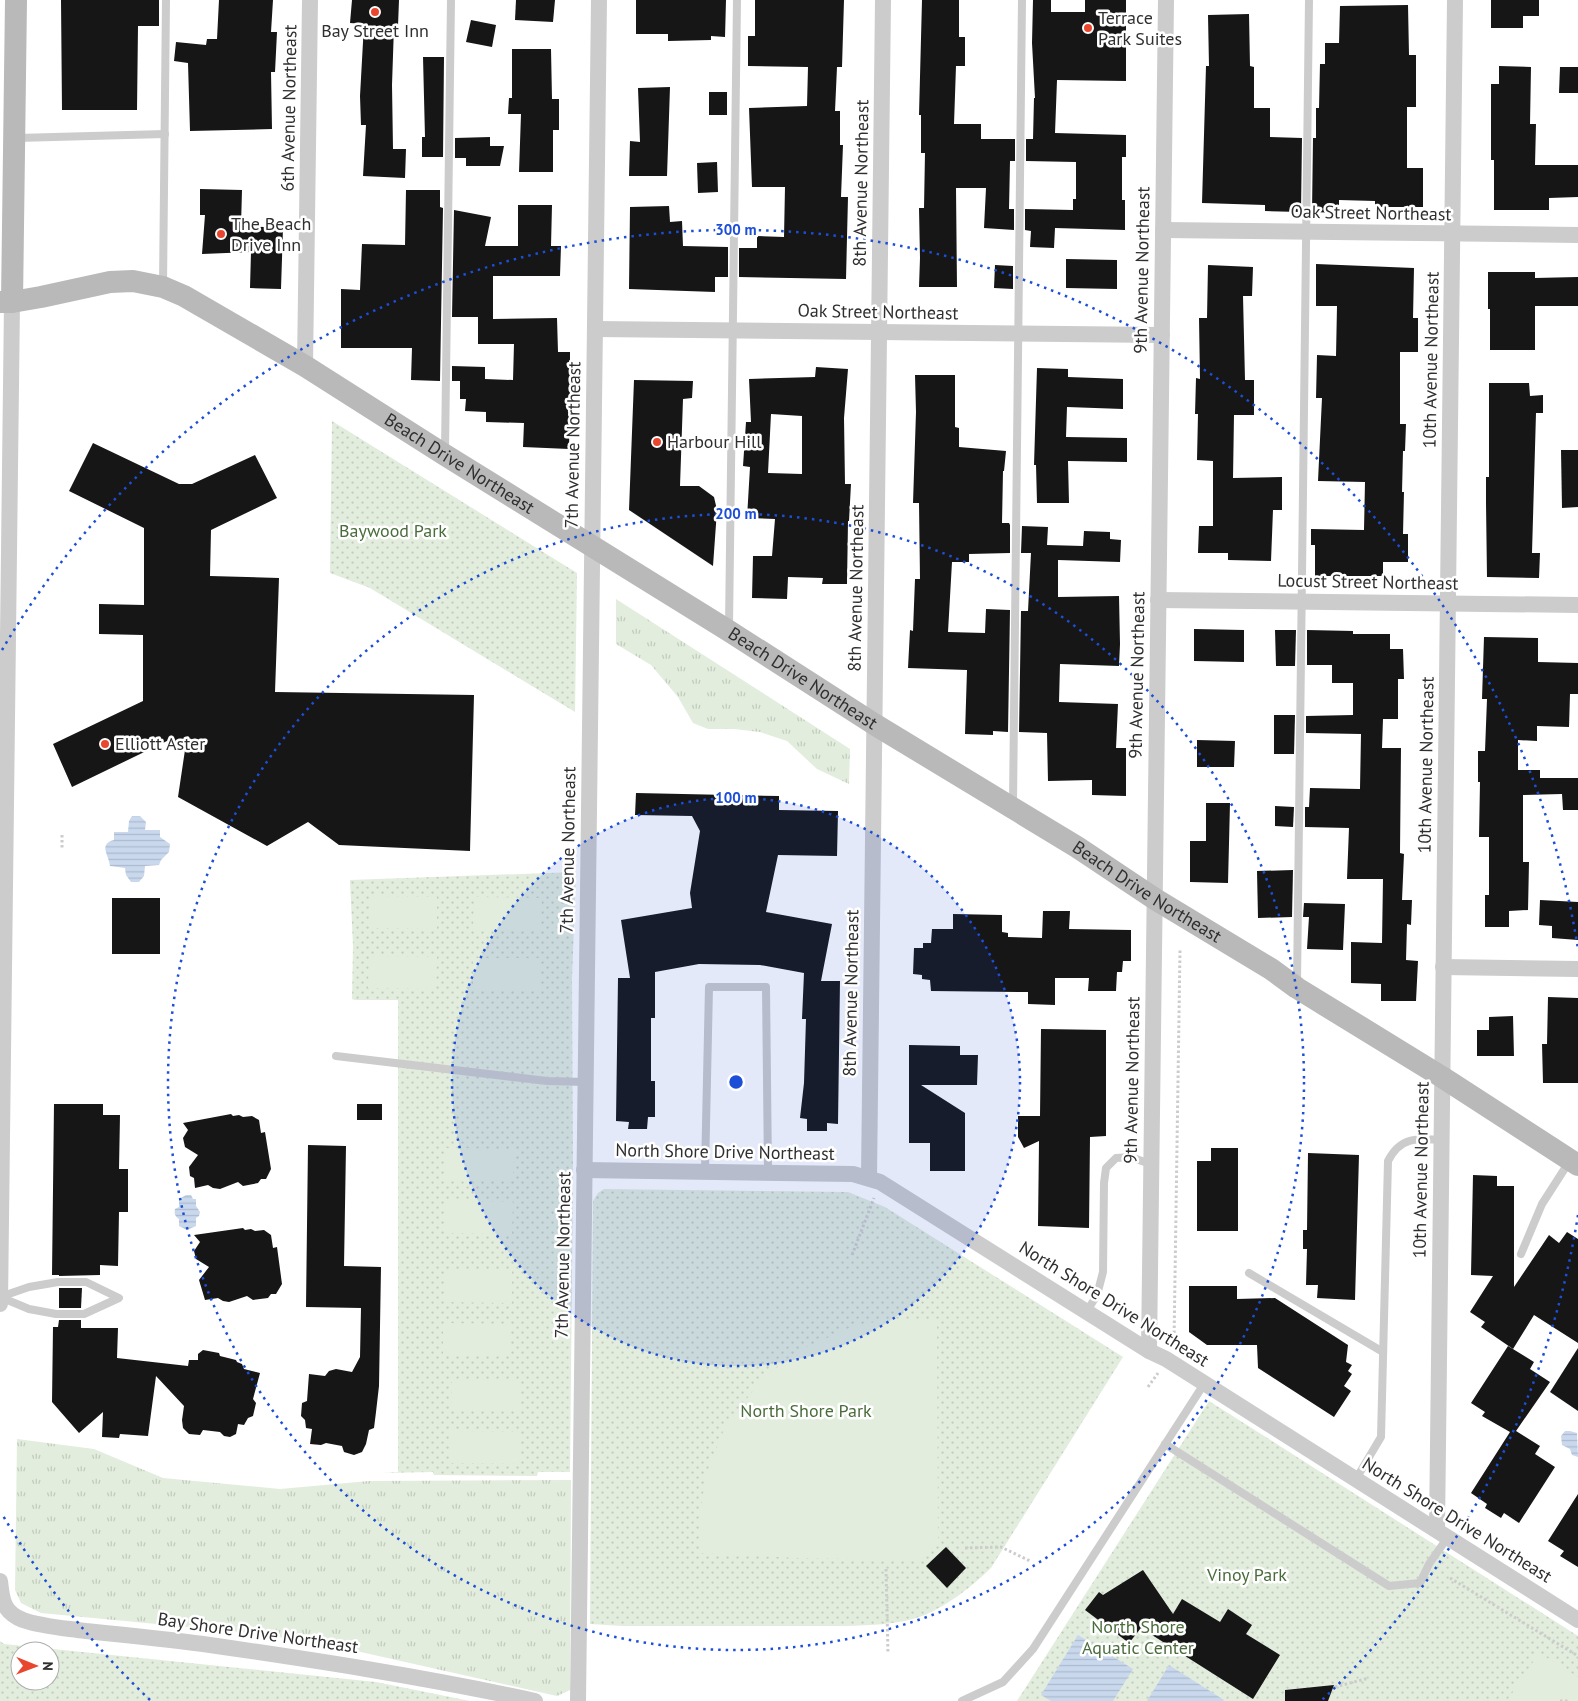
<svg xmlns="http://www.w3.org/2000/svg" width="1578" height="1701" viewBox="0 0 1578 1701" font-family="'PT Sans',sans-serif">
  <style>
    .grass { fill: url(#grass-tufts) }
    .park { fill: url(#park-dots); fill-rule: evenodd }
    .garden { fill: #e2eddd }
    .water { fill: url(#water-rules) }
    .building { fill: #161616; fill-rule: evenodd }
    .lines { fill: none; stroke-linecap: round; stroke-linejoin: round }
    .path { stroke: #ccc; stroke-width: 3; stroke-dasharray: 2.5 2.5; stroke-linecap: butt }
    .lane { stroke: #ccc; stroke-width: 8 }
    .street { stroke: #ccc; stroke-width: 16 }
    .secondary { stroke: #b9b9b9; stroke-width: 22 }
    .ring { fill: none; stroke: #1d4ed8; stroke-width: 2.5; stroke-dasharray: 2.5 5 }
    .poi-dot { fill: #e9462f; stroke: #fff; stroke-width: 2 }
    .labels { text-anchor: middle; stroke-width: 5; stroke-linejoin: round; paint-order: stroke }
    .poi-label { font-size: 18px; fill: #2f2f2f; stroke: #fff; text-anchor: start }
    .street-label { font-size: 18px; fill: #2f2f2f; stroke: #fff }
    .park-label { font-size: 18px; fill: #496c3b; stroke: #fff }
    .centre { fill: #1d4ed8; stroke: #fff; stroke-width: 2.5 }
    .ring-label { font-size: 15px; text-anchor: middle; font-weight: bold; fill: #1d4ed8; stroke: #fff; stroke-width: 5; stroke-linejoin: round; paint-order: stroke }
  </style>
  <defs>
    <pattern id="grass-tufts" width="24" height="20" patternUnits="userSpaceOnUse" patternTransform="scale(1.25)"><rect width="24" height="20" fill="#e2eddd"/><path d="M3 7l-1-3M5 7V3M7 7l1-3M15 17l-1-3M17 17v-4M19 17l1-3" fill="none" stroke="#c2ccbe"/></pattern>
    <pattern id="park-dots" width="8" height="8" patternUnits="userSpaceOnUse" patternTransform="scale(1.25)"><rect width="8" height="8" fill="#e2eddd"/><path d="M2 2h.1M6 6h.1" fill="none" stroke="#c2ccbe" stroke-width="1.8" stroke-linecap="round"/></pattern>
    <pattern id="water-rules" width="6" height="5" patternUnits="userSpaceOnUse" patternTransform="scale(1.25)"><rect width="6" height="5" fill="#c9d8ed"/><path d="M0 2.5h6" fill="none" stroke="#adbacc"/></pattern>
  </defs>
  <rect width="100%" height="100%" fill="#fff"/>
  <g class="grass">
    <path d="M616,599L850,749L849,784L817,769L787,741L760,732L734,729H708L693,723L678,697L651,665L616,644Z"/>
    <path d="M17,1439L94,1449L163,1478L280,1489L369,1481L571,1480L570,1690L557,1696L334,1646L261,1634L41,1613L21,1603L15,1590Z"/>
  </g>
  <g class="park">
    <path d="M332,421L577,573L575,712L370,588L330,573Z"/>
    <path d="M576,872L572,978L573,1172L570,1472H538L537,1476L434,1475L433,1472L382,1473L398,1472V1000H355L352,999L353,946L350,880Z"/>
    <path d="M604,1189L848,1192L885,1207L1123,1357L991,1568C972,1586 950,1604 925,1615C900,1625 871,1625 844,1626H623L590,1624L593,1201L598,1193Z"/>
    <path d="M1209,1401L1578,1636V1701H1017Z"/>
    <path d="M0,1641L4,1644L376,1682L470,1701H0ZM20,1651H50V1681H20Z"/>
  </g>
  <g class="garden">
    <path d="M369,896L437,897V929L369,928Z"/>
    <path d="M474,897L542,898L541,930L473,929Z"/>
    <path d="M369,956L437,957L436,989L368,988Z"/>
    <rect x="473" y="958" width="68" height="32"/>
    <path d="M446,1148L514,1149L513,1181L445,1180Z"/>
    <path d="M445,1201L513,1202L512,1234L445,1233Z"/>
    <path d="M444,1270L512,1271V1303L444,1302Z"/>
    <path d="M887,1319L937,1320L938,1541L924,1560L799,1558L699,1553L700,1520L705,1477L725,1427L762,1379L798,1351L849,1328Z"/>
    <path d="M443,1323L511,1324V1356L443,1355Z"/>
    <path d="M452,1379H520L519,1411H451Z"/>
    <path d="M451,1431L519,1432V1464L451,1463Z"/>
    <path d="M1539,1653L1578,1677V1701H1507Z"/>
  </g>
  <g class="water">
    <path d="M132,816H140L146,822L145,830H160V837L170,844L169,852L161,860L159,865L145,866L144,876L139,882H131L126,875L125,868L110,866C109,855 98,844 114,840V832H128L129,821Z"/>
    <path d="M186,1195H191L193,1199H196V1206L200,1212L199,1216L196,1218V1226L187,1230L179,1226V1219C175,1216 174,1214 175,1209L179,1207V1199Z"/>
    <path d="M1565,1431H1570L1577,1433L1578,1457L1572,1455L1570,1449L1562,1445L1561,1436Z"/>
    <path d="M1078,1635L1133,1669L1113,1701H1051L1041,1695Z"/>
    <path d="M1169,1665L1224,1700L1223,1701H1147Z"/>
  </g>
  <g class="building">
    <path d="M61,0H159V26H138L137,110H62Z"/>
    <path d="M219,0H273L271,32H277L275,72H271L272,129L190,131L188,63L174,61L176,42L206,45L207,39H217Z"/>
    <path d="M352,0H399L398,26H394L392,85L393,149H406L405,178L363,176L366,125H361L360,96L364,24L350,23Z"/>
    <path d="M516,0H555L553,22L515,20Z"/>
    <path d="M636,0H726L725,37L711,36V40L668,41V34H636Z"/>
    <path d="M755,0H844L842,67H837L835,111H840V145H843L841,197H848L846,279L739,277V248H757V236L784,237L785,187H752L749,108L807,106L808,67L748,66V36H755Z"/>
    <path d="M922,0H959V37H965V66H956L954,124H981V139H1015V161H1010L1009,209H1014V230L984,228L986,188H956L957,287H919L920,258L919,208H924L925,153H921V115H919Z"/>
    <path d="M1033,0H1051V12H1085V0H1126V81L1057,80L1055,133L1126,135V157H1122V200H1125V230L1055,228L1054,248L1030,247L1031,231L1025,230V209L1073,210V199H1076V162L1026,161V139H1033L1034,98H1035L1032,43Z"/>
    <path d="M1491,0H1539V16H1523V28H1491Z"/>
    <path d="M1408,5L1409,55H1416V107H1407V168H1423V207H1375V201L1339,200V213L1312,212L1313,138H1316V108H1319L1320,64H1325V43H1339L1340,6Z"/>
    <path d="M1249,14L1250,66L1254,67V108H1270V137L1302,138L1301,212L1265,211V205L1202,203L1206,66H1209L1208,15Z"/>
    <path d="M471,20L496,25L492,47L466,42Z"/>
    <path d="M512,49H551L552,99H559V130H553V172H519L521,114H508L509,98H512Z"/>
    <path d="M423,57H444L443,157H422V137H425Z"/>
    <path d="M1499,66L1531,67L1530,124H1536L1535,165H1578V197L1549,198V210H1494V160H1491V84H1499Z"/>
    <path d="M1560,67H1578V93H1559Z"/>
    <path d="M670,87L667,176H629L630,141L640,142L638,88Z"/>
    <rect x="709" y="92" width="18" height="23"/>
    <path d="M490,137V146H504L500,166H466V158H455V138Z"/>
    <path d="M717,162L718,192L698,193L697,163Z"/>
    <path d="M200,189L242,190L241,226L283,228L281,289L250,288L251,252L202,254L205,215H200Z"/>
    <path d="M406,190H440V207L443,208L440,381L411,380L412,348H341V289L360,290L362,244L405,245Z"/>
    <path d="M518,205H552L551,246H561L560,276H493V319L557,318L558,352H570V397L569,449L523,447L524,423L486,422V412L465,411L466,399H460V381H452V366L485,367V379L513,380L514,344H478V317H452L454,210L491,217L485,246H518Z"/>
    <path d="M669,206L670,222L682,221L683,246L728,247V277H715V292L629,289L630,207Z"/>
    <path d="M1066,259L1117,260V289L1066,288Z"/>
    <path d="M1316,264L1414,268L1413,318H1418V352H1400V424H1406L1405,451H1403L1402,492H1404L1403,534H1408V562H1383V576H1315V545H1311V529L1364,530L1365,482L1318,481L1322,398H1316L1317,355L1336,356L1337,306H1316Z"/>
    <path d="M995,265L1013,266V289L994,288Z"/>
    <path d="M1208,265L1253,267L1252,296H1243L1245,380H1254V415H1234L1233,478L1282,477V510H1273L1271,561L1228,560V553H1198L1199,526H1213V461L1197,460L1198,414H1195L1196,378L1200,379L1199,318H1207Z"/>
    <path d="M1488,272H1535V278L1578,277V306H1535V350H1490V309H1488Z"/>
    <path d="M816,367L848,369L844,418L845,484H851L849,521H848L847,584H822L823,578L788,577L787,599L752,598L753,556H772L775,519L747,518L750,467L743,466L746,422H751L749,379L815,377ZM771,414L802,416V474L768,473Z"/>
    <path d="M1037,368L1068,369V377L1123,379V409L1067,407L1066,437L1127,438V462L1068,461L1069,503H1037L1036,465H1034Z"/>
    <path d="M915,375H955V427L959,428V447L1006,451L1004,471H1003L1002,523H1009L1010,525V553L969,554V562H952L948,632L985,633L986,609L1010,610L1008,732L993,731V735L965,734L967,670L908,668L910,630L913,631L915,579H920L919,503H913L916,412Z"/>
    <path d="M634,380L693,381L692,398L683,399L680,486H699L714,497L717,510L713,566L629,510Z"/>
    <path d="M1489,383H1529L1530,396L1543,395V413H1536L1532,553H1540L1539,578L1487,577L1486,503V477H1489Z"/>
    <path d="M93,443L179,484H192L255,455L277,498L211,530L210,576L279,578L275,692L474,695L470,851L339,845L308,822L267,846L178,797L185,750L167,741L72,787L53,744L143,701V635L99,634V604L144,605V528L69,491Z"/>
    <path d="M1561,450H1578V507L1562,508Z"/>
    <path d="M1022,526L1048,527L1047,545L1083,546L1084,531L1110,532V539L1121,540L1120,562L1058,560V597L1119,596L1120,644L1119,666L1060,664L1059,702L1118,704L1116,748H1126V796L1092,795V780L1048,781L1047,733L1019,732L1021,611H1028L1031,553H1021Z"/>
    <path d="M1194,629L1244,630V662L1194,661Z"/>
    <path d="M1275,630H1296L1295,666H1276Z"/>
    <path d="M1307,630L1353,631V634H1390V649H1403L1404,679H1398V719H1383L1382,748H1401L1400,853L1404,854L1402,900H1412L1411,925L1407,924L1406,960L1418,961L1416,1001H1381V984L1351,983V942L1382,943L1383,879H1347L1349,828L1305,827V807H1309L1310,788L1360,789L1361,734L1306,733V716L1353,715V683H1332V665H1307Z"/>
    <path d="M1484,637L1538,638V662L1578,663V694H1570L1569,727L1537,726V741L1518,740V770H1540V778H1578V810H1563L1562,794L1523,795V862H1529L1528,910L1509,911V927H1485V895H1489V837H1479L1480,782H1478V751H1485L1487,699H1482Z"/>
    <path d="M1274,715H1295L1294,754H1274Z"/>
    <path d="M1197,740L1235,741L1234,767H1197Z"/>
    <path d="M636,793L779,796V810L838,811L837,856L778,855L766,912L832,924L821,981H840L838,1124L827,1123V1131H807V1119L800,1118L804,1083L806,1019H802L804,973L760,965L699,964L655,972V1018H651V1081H655V1117H648L647,1129H628L629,1122L616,1121L618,978H630L621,920L692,908L690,893L700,831L692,816L635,815Z"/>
    <path d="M1206,803H1230L1228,883L1190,882V841H1206Z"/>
    <path d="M1275,806L1294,807L1293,827L1275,826Z"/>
    <path d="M1293,870L1292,917L1258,918L1257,871Z"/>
    <rect x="112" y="898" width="48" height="56"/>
    <path d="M1540,900L1578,902V940L1552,938V926L1539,925Z"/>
    <path d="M1304,903L1345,904L1343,950L1307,949L1309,917H1303Z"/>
    <path d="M1043,911H1070L1069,929L1131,930V961H1123L1122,972H1117L1116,991H1088L1089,978H1055V1005L1028,1004V992L931,991L930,980L922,979V975L913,974L914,948H923V943H931L932,929H953V914L1002,915V932L1008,933V937L1042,938Z"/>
    <path d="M1548,997L1578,998V1083H1543L1542,1044H1547Z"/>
    <path d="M1513,1016L1514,1056H1477V1030H1489V1017Z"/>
    <path d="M1041,1029L1106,1030V1136L1090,1137L1089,1228L1038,1226L1039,1141L1024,1148L1018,1137V1116H1040Z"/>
    <path d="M909,1045L960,1046V1055H978L977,1085H921L965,1113V1171H930V1143H909Z"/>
    <path d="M54,1104H103V1115H120L119,1169H128V1212H119L118,1266L100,1265V1275L59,1276V1275H52Z"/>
    <rect x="357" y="1104" width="25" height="16"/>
    <path d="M231,1114L233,1116L239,1115L243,1117L252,1116L259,1120L261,1133L265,1132L271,1169L266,1179H261L258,1183L243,1186L238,1182L220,1189L213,1188L208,1185L195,1188L194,1178L190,1176L189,1167L198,1155L185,1147L183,1138L188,1130L183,1123Z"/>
    <path d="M308,1145L346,1146L344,1266L381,1267L379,1386L376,1412L374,1428L369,1430L366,1444L362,1452L354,1455L344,1452L342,1446L326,1443L321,1445L310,1444L312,1429L306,1428L305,1420L301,1416L302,1403L307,1401L309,1374L325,1376L329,1371L336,1369L352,1372L360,1357L361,1308L306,1307Z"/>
    <path d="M1211,1148H1238V1231H1197V1161H1211Z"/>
    <path d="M1308,1153L1359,1155L1355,1300L1317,1298L1318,1285H1306L1307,1249H1303V1230H1307Z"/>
    <path d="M1473,1175L1497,1176V1186H1514V1287L1549,1235L1559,1243L1567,1232L1578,1239V1343L1534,1315L1513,1349L1481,1327L1485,1322L1470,1312L1493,1276L1471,1275Z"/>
    <path d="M243,1228L245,1230L251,1229L255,1231L264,1230L271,1235L273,1248L277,1247L282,1284L276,1294H271L268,1298L253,1300L247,1296L229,1302L223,1301L218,1298L205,1300L199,1280L209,1267L196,1259L194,1251L200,1242L194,1235Z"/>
    <path d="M1189,1286H1237V1299L1275,1298L1348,1345L1346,1362L1352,1365L1348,1371L1352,1374L1344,1386L1351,1391L1334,1417L1258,1368L1257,1345H1207L1189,1332Z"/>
    <path d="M59,1288H82L81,1308H59Z"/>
    <path d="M59,1320H81V1328H118L117,1358L188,1366L189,1360H198V1354L203,1350L219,1353L220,1356L236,1360L237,1362L242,1364L244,1369L260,1373L253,1399L256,1403L253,1416L248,1418L244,1425L238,1424L236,1434L230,1437L224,1436L220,1432L203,1430L200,1435L189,1434L183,1428L182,1420L184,1406L156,1376L148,1436L120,1434L119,1438L102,1437L103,1412L79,1433L52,1402L53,1327H58Z"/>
    <path d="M1508,1346L1534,1362L1530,1369L1550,1382L1516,1431L1540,1446L1535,1454L1555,1467L1519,1523L1504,1513L1501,1518L1485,1508L1487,1504L1471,1493L1510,1432L1482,1416L1485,1412L1471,1403Z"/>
    <path d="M1578,1348V1411L1550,1392Z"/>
    <path d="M1578,1494V1567L1560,1556L1564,1551L1548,1541Z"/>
    <path d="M946,1547L966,1568L947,1588L926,1566Z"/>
    <path d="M1143,1570L1173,1614L1182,1599L1220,1622L1228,1609L1252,1625L1246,1634L1280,1655L1253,1699L1141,1628L1129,1643L1085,1610L1099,1592L1103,1595Z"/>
    <path d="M1334,1685L1328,1701H1285V1690Z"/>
  </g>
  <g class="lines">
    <g class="path">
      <path d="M62,835V849"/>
      <path d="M852,1255L874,1198"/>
      <path d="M1174,1343L1180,950"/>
      <path d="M1148,1387L1158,1373"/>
      <path d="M965,1548L1001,1547L1030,1561"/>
      <path d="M886,1569L888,1654"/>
      <path d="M1450,1578L1578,1656"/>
      <path d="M1335,1687L1369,1678"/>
      <path d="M1560,1701H1570"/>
    </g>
    <g class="lane">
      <path d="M17,138L165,134"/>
      <path d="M163,285L166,0"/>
      <path d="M445,451L451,0"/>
      <path d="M729,626L737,0"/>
      <path d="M1013,803L1022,0"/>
      <path d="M1297,984L1309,0"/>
      <path d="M336,1056L547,1081L586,1082"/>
      <path d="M705,1171L709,987H766L768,1172"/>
      <path d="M1521,1254L1542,1204L1569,1162"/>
      <path d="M1249,1273L1383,1352"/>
      <path d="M58,1282H86L119,1298L84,1314H56L29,1309L0,1297L29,1287Z"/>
      <path d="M1087,1311L1097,1295L1103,1272L1104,1183L1106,1168L1116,1158L1131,1157L1150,1164"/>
      <path d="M1165,1444L1389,1586L1420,1583L1429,1564L1448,1537"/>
      <path d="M1356,1479L1381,1437L1388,1161C1400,1137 1417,1138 1441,1140"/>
      <path d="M962,1701L1003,1682L1033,1649L1204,1384"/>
    </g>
    <g class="street">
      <path d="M1163,230L1578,235"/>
      <path d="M595,329L1162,335"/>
      <path d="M305,366L310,0"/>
      <path d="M1158,600L1578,605"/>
      <path d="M1443,967L1578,969"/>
      <path d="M584,1170L853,1174L880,1182L1149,1351L1166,1359L1578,1620"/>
      <path d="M869,1177L883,0"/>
      <path d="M0,1304L12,302"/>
      <path d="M1149,1351L1166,0"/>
      <path d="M1437,1530L1455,0"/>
      <path d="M0,1581C2,1600 3,1612 23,1620C43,1627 65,1628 86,1631C125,1635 164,1639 203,1644C314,1660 425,1677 535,1701"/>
      <path d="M578,1701L599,0"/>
    </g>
    <g class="secondary">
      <path id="s1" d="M0,302H12L41,297L110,282L133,281L163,287L184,296L305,366L445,455L729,631L874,724L1077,847L1155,899L1271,969L1297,988L1442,1077L1578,1165"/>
      <path d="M12,302L16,0"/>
    </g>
  </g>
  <circle cx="736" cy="1082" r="284" fill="#1d4ed8" fill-opacity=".12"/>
  <g class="ring">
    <circle cx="736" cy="1082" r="284"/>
    <circle cx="736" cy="1082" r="568"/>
    <path d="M1578 1215A852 852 0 0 1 1322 1700M150 1700A852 852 0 0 1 2 1514M2 650A852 852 0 0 1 1578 949"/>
  </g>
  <g class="poi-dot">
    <circle cx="375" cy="12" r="5"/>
    <circle cx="1088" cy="28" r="5"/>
    <circle cx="221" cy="234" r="5"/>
    <circle cx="657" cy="442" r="5"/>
    <circle cx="105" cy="744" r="5"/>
  </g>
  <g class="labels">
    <g class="poi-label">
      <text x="1098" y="24">Terrace<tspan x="1098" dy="21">Park Suites</tspan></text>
      <text x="375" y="37" text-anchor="middle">Bay Street Inn</text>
      <text x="231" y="230">The Beach<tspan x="231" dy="21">Drive Inn</tspan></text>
      <text x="667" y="448">Harbour Hill</text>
      <text x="115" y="750">Elliott Aster</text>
    </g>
    <g class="street-label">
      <text transform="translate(289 108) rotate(-89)" y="6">6th Avenue Northeast</text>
      <text transform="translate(861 183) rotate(-89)" y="6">8th Avenue Northeast</text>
      <text transform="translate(1371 213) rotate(1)" y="6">Oak Street Northeast</text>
      <text transform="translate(1142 270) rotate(-89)" y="6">9th Avenue Northeast</text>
      <text transform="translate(878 312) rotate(1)" y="6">Oak Street Northeast</text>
      <text transform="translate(1431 360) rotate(-89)" y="6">10th Avenue Northeast</text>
      <text transform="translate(573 445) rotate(-89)" y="6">7th Avenue Northeast</text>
      <text dy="6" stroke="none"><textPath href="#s1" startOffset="511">Beach Drive Northeast</textPath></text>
      <text transform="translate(1368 582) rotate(1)" y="6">Locust Street Northeast</text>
      <text transform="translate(856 588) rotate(-89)" y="6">8th Avenue Northeast</text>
      <text transform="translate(1137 675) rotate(-89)" y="6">9th Avenue Northeast</text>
      <text dy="6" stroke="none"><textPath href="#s1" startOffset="916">Beach Drive Northeast</textPath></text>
      <text transform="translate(1426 765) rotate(-89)" y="6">10th Avenue Northeast</text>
      <text transform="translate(568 850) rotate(-89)" y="6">7th Avenue Northeast</text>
      <text dy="6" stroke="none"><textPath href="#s1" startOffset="1321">Beach Drive Northeast</textPath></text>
      <text transform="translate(851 993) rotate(-89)" y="6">8th Avenue Northeast</text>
      <text transform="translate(1132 1080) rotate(-89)" y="6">9th Avenue Northeast</text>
      <text transform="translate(725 1152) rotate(1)" y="6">North Shore Drive Northeast</text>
      <text transform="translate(1421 1170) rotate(-89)" y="6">10th Avenue Northeast</text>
      <text transform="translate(563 1255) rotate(-89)" y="6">7th Avenue Northeast</text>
      <text transform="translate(1114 1304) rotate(32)" y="6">North Shore Drive Northeast</text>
      <text transform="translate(1457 1520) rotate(32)" y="6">North Shore Drive Northeast</text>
      <text transform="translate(258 1633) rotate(8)" y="6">Bay Shore Drive Northeast</text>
    </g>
    <g class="park-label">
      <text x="393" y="537">Baywood Park</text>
      <text x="806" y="1417">North Shore Park</text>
      <text x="1247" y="1581">Vinoy Park</text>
      <text x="1138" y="1633">North Shore<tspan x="1138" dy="21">Aquatic Center</tspan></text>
    </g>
  </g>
  <circle cx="736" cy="1082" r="8" class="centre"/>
  <g class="ring-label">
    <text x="736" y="235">300 m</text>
    <text x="736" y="519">200 m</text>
    <text x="736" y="803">100 m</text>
  </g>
  <g transform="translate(35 1666) rotate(91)"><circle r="24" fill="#ffffff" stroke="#acacac"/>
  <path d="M0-4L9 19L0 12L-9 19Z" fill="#e9462f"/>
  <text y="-8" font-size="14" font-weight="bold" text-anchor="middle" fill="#2f2f2f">N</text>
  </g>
</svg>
